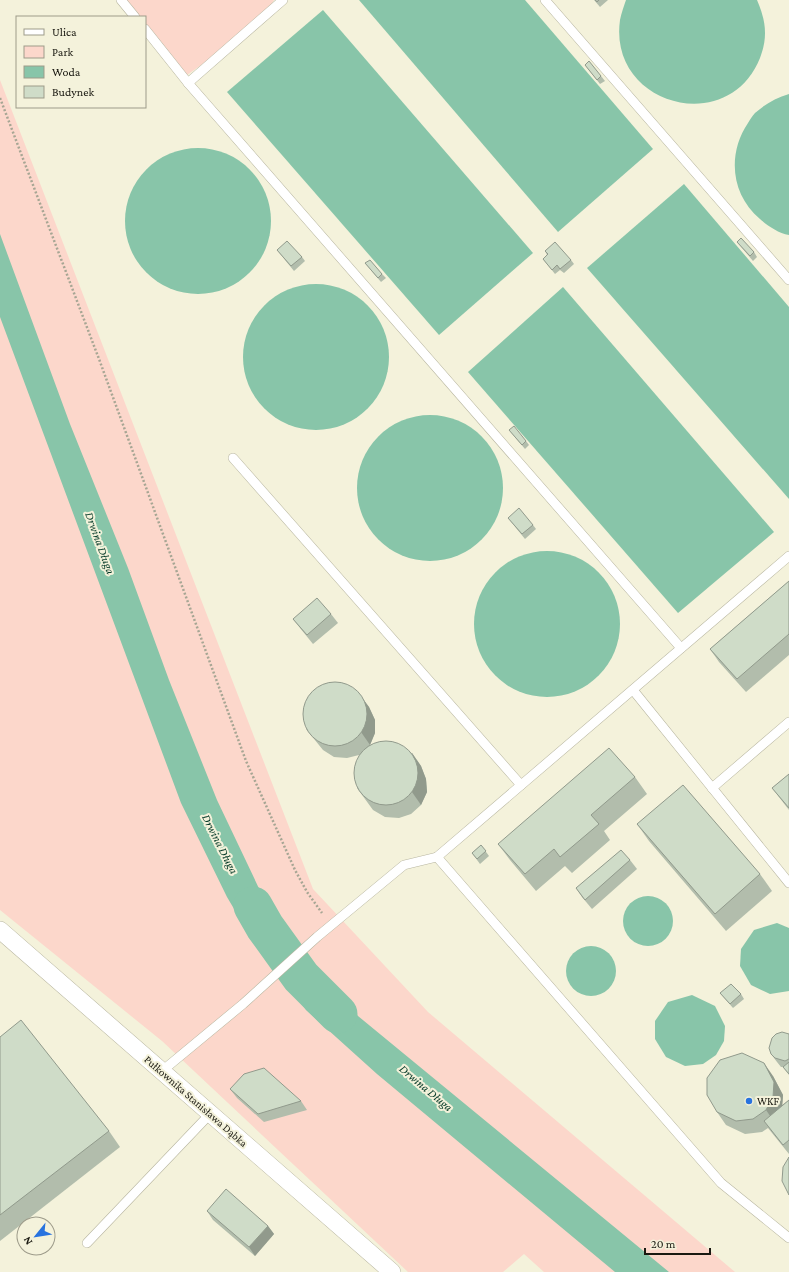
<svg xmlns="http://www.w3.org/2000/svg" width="789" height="1272" viewBox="0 0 789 1272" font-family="'Crimson Pro',serif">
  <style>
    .green { fill: #fcd7cb }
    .water { fill: #88c5a9 }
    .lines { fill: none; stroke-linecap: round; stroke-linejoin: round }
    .river { stroke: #88c5a9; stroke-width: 39 }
    .lane-casing { stroke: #b8b6a0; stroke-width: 10 }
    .street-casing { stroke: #b8b6a0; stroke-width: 18 }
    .path { stroke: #a7a694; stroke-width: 2.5; stroke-dasharray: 2 2; stroke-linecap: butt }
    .lane { stroke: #fff; stroke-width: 9 }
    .street { stroke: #fff; stroke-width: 17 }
    .wall { fill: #b2bdac }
    .shaded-wall { fill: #919a8c }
    .building { fill: #cfdcc8; stroke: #919a8c }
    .poi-dot { fill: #2873df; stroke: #f4f2db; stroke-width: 1.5 }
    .labels { text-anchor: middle; stroke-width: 4; stroke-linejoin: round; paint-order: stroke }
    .street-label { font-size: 11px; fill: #1a1911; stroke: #f4f2db }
    .poi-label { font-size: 11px; fill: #1a1911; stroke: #f4f2db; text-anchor: start }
    .water-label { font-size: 12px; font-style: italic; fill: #043927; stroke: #f4f2db }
  </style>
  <rect width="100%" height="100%" fill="#f4f2db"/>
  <g class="green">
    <path d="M123,0H274L269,8L208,60L187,75L145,25V17H138Z"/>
    <path d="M0,80L313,889L428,1012L735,1272H544L524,1254L503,1272H408L162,1041L0,910Z"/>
  </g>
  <g class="water">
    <path d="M359,0H525L653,149L558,232Z"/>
    <path d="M626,0H757C766,21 768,37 760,58C728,138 608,105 620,20C621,14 624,6 626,0Z"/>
    <path d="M323,10L533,253L439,335L227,92Z"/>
    <path d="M789,94V235C778,233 768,226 760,219C731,195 727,154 748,123C750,120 752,116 755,113C765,104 776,98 789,94Z"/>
    <circle cx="198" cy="221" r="73"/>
    <path d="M684,184L789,307V499L587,268Z"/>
    <path d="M0,234L70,424L128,568L169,680L217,800L274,920L292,940L270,960L256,946L227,897L181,803L0,317Z"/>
    <circle cx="316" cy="357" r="73"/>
    <path d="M563,287L774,532L678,613L468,372Z"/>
    <circle cx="430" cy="488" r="73"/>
    <circle cx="547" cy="624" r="73"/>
    <circle cx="648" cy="921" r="25"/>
    <path d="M777,923L789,928V991L770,994L751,985L740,966L741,949L754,930Z"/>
    <circle cx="591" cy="971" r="25"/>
    <path d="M312,968L358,1016L669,1272H615L377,1074L306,1010L287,984Z"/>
    <path d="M692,995L715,1006L725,1026L724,1041L716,1055L703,1064L685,1066L666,1057L655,1039V1021L668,1002Z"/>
  </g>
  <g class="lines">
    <path class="river" d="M253,906L265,927L301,977L338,1014"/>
    <defs>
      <g id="lane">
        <path d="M121,0L135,17"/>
        <path d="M283,0L188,83L681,648"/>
        <path d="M545,0L789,280"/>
        <path d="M145,29L188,83"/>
        <path d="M233,458L521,785"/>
        <path d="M789,556L437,857L721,1183L789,1238"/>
        <path d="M633,690L789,883"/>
        <path d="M712,788L789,722"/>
        <path d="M162,1071L243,1004L317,937L404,865L437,857"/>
        <path d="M87,1243L210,1114"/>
      </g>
      <path id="street" d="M0,930L392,1272"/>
    </defs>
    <use href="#lane" class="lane-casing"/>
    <use href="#street" class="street-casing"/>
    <path class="path" d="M0,98L99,359L246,761L295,870L307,892L322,913"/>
    <use href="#lane" class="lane"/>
    <use href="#street" class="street"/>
  </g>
  <g class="wall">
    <path d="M594,0H608L600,7Z"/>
    <path d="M585,65L601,76L605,81L600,84Z"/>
    <path d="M737,242L754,252L757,257L753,261Z"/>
    <path d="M277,250L302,257L305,261L294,271Z"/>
    <path d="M545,251L571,260L574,264L564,273L560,270L555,274L543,259L547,255Z"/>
    <path d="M365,263L382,274L386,278L381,282Z"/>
    <path d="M509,430L526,441L529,445L525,449Z"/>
    <path d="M508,518L533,525L536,529L525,539Z"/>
    <path d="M789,581V655L746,692L719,662L710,649Z"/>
    <path d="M331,614L338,623L313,644L300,628L293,619Z"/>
    <path d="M360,695L369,707L375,720V733L370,745L412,753L421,766L426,779L427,792L421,805L411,814L399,818L385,817L373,810L357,788L359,755L347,758L334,757L323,750L306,729Z"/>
    <path d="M789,774V810L772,788Z"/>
    <path d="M635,777L647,794L604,831L610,840L572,873L565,866L536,891L510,860L498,844Z"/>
    <path d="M637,824L760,874L772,891L726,931L649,841Z"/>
    <path d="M481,845L489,856L480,864L472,853Z"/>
    <path d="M630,860L637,869L592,909L582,897L576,888Z"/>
    <path d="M720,993L741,994L744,999L733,1008Z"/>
    <path d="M789,1034V1075L783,1067H781L777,1062L771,1054Z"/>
    <path d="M0,1037L109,1131L120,1147L0,1241Z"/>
    <path d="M773,1076L783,1095L782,1105L789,1100V1154L768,1128L762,1132L745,1134L726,1125L717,1112Z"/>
    <path d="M230,1089L301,1101L307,1110L264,1122L237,1098Z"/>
    <path d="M207,1211L268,1226L274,1234L255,1256L213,1220Z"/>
  </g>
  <g class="shaded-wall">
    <path d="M360,695L369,707L375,720V733L370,745L361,732Z"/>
    <path d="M412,753L421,766L426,779L427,792L421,805L412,792Z"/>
    <path d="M764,1063L773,1076L783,1095L782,1110L775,1123L766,1110Z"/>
    <path d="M268,1226L274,1234L255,1256L249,1247Z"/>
  </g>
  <g class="building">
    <path d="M595,0H599L597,2Z"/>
    <path d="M589,61L601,76L597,80L585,65Z"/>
    <path d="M741,238L754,252L750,256L737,242Z"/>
    <path d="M287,241L302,257L291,266L277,250Z"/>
    <path d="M555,242L571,260L560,269L557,265L552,270L543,259L548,254L545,251Z"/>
    <path d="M370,260L382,274L378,278L365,263Z"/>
    <path d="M514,426L526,441L522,445L509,430Z"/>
    <path d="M519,508L533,525L522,534L508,518Z"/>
    <path d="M789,581V634L737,679L710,649Z"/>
    <path d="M317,598L331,614L307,635L293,619Z"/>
    <circle cx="335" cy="714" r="32"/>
    <circle cx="386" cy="773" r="32"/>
    <path d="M609,748L635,777L591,815L599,824L560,857L554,849L525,874L498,844Z"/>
    <path d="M789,774V808L772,788Z"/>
    <path d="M683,785L760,874L715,914L637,824Z"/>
    <path d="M481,845L486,851L477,859L472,853Z"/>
    <path d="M621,850L630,860L585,900L576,888Z"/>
    <path d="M731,984L741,994L730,1004L720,993Z"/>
    <path d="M21,1020L109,1131L0,1215V1037Z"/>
    <path d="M782,1032L789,1034V1059L785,1061L775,1058L771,1054L769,1048L772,1038L776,1034Z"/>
    <path d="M742,1053L764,1063L774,1082L773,1097L766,1110L753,1119L736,1121L717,1112L707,1095V1078L720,1060Z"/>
    <path d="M789,1062V1074L783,1067Z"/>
    <path d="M264,1068L301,1101L258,1114L230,1089L244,1074Z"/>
    <path d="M789,1100V1140L783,1145L764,1121Z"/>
    <path d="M789,1157V1195L782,1181L783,1167Z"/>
    <path d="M226,1189L268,1226L249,1247L207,1211Z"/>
  </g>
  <circle class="poi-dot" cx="749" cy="1101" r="4"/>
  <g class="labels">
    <g class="street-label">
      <text transform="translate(196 1101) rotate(41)" y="4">Pułkownika Stanisława Dąbka</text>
    </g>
    <g class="poi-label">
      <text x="757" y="1105">WKF</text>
    </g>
    <g class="water-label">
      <text transform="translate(100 543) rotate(70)" y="4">Drwina Długa</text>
      <text transform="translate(220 844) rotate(63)" y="4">Drwina Długa</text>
      <text transform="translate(426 1088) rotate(40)" y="4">Drwina Długa</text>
    </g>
  </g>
  <rect x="16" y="16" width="130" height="92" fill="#f4f2db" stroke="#9d9b8a"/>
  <rect x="24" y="29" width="20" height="6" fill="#ffffff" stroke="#9d9b8a"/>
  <text x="52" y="36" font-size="12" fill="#1a1911">Ulica</text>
  <rect x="24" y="46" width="20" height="12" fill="#fcd7cb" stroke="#9d9b8a"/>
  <text x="52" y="56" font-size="12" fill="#1a1911">Park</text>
  <rect x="24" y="66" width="20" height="12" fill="#88c5a9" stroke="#9d9b8a"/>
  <text x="52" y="76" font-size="12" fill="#1a1911">Woda</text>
  <rect x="24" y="86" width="20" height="12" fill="#cfdcc8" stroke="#9d9b8a"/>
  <text x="52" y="96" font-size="12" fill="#1a1911">Budynek</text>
  <g transform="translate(36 1236) rotate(240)"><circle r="19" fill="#f4f2db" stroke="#9d9b8a"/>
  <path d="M0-3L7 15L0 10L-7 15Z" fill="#2873df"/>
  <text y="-6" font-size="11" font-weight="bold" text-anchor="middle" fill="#1a1911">N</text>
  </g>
  <path d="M645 1248v6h65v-6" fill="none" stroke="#1a1911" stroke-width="2"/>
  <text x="651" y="1248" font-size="12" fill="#1a1911" stroke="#f4f2db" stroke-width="3" paint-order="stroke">20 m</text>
</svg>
